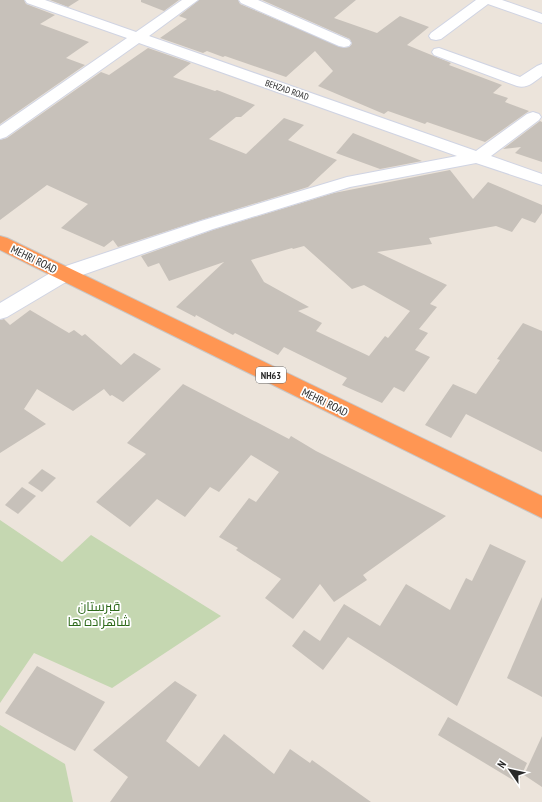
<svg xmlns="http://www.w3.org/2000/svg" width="542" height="802" viewBox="0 0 542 802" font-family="'PT Sans Narrow',Cairo,sans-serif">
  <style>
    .cemetery { fill: #c5d7b1 }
    .building { fill: #c7c1ba; fill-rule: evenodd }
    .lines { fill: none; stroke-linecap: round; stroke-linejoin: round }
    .minor-casing { stroke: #d0d4e3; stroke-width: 2 }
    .highway-casing { stroke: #c7c7c7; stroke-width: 2 }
    .minor { fill: #fff; fill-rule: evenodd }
    .highway { fill: #ff9653; fill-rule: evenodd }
    .labels { text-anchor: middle; stroke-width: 3.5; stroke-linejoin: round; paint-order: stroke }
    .far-street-label { font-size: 9px; fill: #292929; stroke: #fff }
    .shield { fill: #fff; stroke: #696969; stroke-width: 1 }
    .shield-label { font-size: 10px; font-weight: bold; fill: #292929 }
    .street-label { font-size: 11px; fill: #292929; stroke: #fff }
    .near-park-label { font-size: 13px; fill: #2c6818; stroke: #fff }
  </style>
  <rect width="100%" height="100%" fill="#ece4db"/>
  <g class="cemetery">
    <path d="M0,520L62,562L91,535L221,616L112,688L34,653L0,703Z"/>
    <path d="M0,725L65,764L73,802H0Z"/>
  </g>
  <g class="building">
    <path d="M0,0H24L26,4L55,15L40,24L89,42L66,58L85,65L0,124Z"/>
    <path d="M50,0H79L68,7Z"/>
    <path d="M141,0H179L164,11L141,2Z"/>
    <path d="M199,0H238L240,4L344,48L349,47L352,44L350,39L262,0H356L334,18L377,33L400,16L429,27L407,45L451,63L449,65L502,85L493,93L508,98L505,102L529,111L485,142L427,122L425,124L388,111L384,114L318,86L333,71L315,51L286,77L225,56L223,57L207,51L203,53L160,38L187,19L179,16Z"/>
    <path d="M148,48L191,63L173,77L215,91L217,90L255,105L241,117H236L209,139L246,154L284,118L304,125L288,140L337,160L308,187L201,220L118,247L113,240L104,247L61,228L88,204L47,185L0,220V140L7,138L101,72L109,75Z"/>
    <path d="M540,121L542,122V162L515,153L521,147L503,149Z"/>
    <path d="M353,133L422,161L380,169L336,153Z"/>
    <path d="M450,170L473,199L488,182L542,205V213L535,223L522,218L512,232L496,226L429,238L432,244L377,252L447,285L430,304L437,307L419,329L428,333L415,350L430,357L404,392L394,387L382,403L342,385L347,378L284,347L278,355L235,333L233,335L196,315L195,317L176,307L224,262L169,281L159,263L148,267L141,256L213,230L334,193ZM304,246L352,289L364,285L410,311L388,338L385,336L369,356L316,331L322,323L298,311L309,307L264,282L251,260L292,248L293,249Z"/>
    <path d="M30,310L69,333L74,330L82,336L85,334L121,365L134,353L161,369L123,402L112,395L110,396L104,389L73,411L37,389L24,409L46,424L0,453V320L4,319L10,325Z"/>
    <path d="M523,323L542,331V452L466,414L451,438L425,425L453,384L476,394L500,360L497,359Z"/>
    <path d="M183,384L289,439L291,436L316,451L446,516L363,575L367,580L334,602L320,584L293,619L265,598L281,579L236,550L238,548L219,537L249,498L256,502L279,472L251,455L219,492L210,487L185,517L157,499L130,527L96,502L146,454L127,443Z"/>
    <path d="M42,469L56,478L42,492L28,483Z"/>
    <path d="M22,487L36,496L18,514L5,505Z"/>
    <path d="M490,544L526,561L457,706L348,637L323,670L292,646L304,630L320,641L344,604L380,626L406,584L450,610L466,578L472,581Z"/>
    <path d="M542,597V697L507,678Z"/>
    <path d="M37,666L105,702L75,751L5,713Z"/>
    <path d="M175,681L197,695L166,741L199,767L224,734L274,774L290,749L310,763L312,760L371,802H110L128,777L93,750Z"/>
    <path d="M448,717L527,763L518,783L438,735Z"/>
    <path d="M542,736V787L524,775Z"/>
  </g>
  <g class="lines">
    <defs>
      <g id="minor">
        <path d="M25,0H45L136,32L182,0H198L149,36L476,151L527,114L533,112L539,114L541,117L539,120L491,156L542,174V185L476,163L350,187L213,229L71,279L7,317L0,319V303L57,269L201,221L347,177L457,156L139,43L6,137L0,139V126L127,38L27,3Z"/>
        <path d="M239,0H258L349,40L351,43L349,46L344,47L339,46L241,3Z"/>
        <path d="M476,0H502L542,14V23L488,4L441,39L436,40L431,39L429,36L431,33Z"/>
        <path d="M439,48L520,77L537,66L542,64V76C534,82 527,89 517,86L434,55L432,52L434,49Z"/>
      </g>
      <path id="highway" d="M0,236L7,238L542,496V518L0,250Z"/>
    </defs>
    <use href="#minor" class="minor-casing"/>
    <use href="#highway" class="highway-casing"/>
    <use href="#minor" class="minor"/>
    <use href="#highway" class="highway"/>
  </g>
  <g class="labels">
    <g class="far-street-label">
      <text transform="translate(287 90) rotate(19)" y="3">BEHZAD ROAD</text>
    </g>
    <rect class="shield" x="256" y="367" width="30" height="16" rx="3"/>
    <g class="shield-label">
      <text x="271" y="379">NH63</text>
    </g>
    <g class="street-label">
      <text transform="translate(34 259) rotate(26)" y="4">MEHRI ROAD</text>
      <text transform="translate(325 402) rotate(26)" y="4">MEHRI ROAD</text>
    </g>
    <g class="near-park-label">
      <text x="99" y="611">قبرستان<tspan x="99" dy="15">شاهزاده ها</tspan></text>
    </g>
  </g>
  <g transform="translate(510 770) rotate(304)" stroke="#ffffff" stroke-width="3" paint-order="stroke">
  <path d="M0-3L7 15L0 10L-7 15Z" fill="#292929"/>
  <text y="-6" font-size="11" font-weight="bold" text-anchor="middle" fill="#292929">N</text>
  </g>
</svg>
